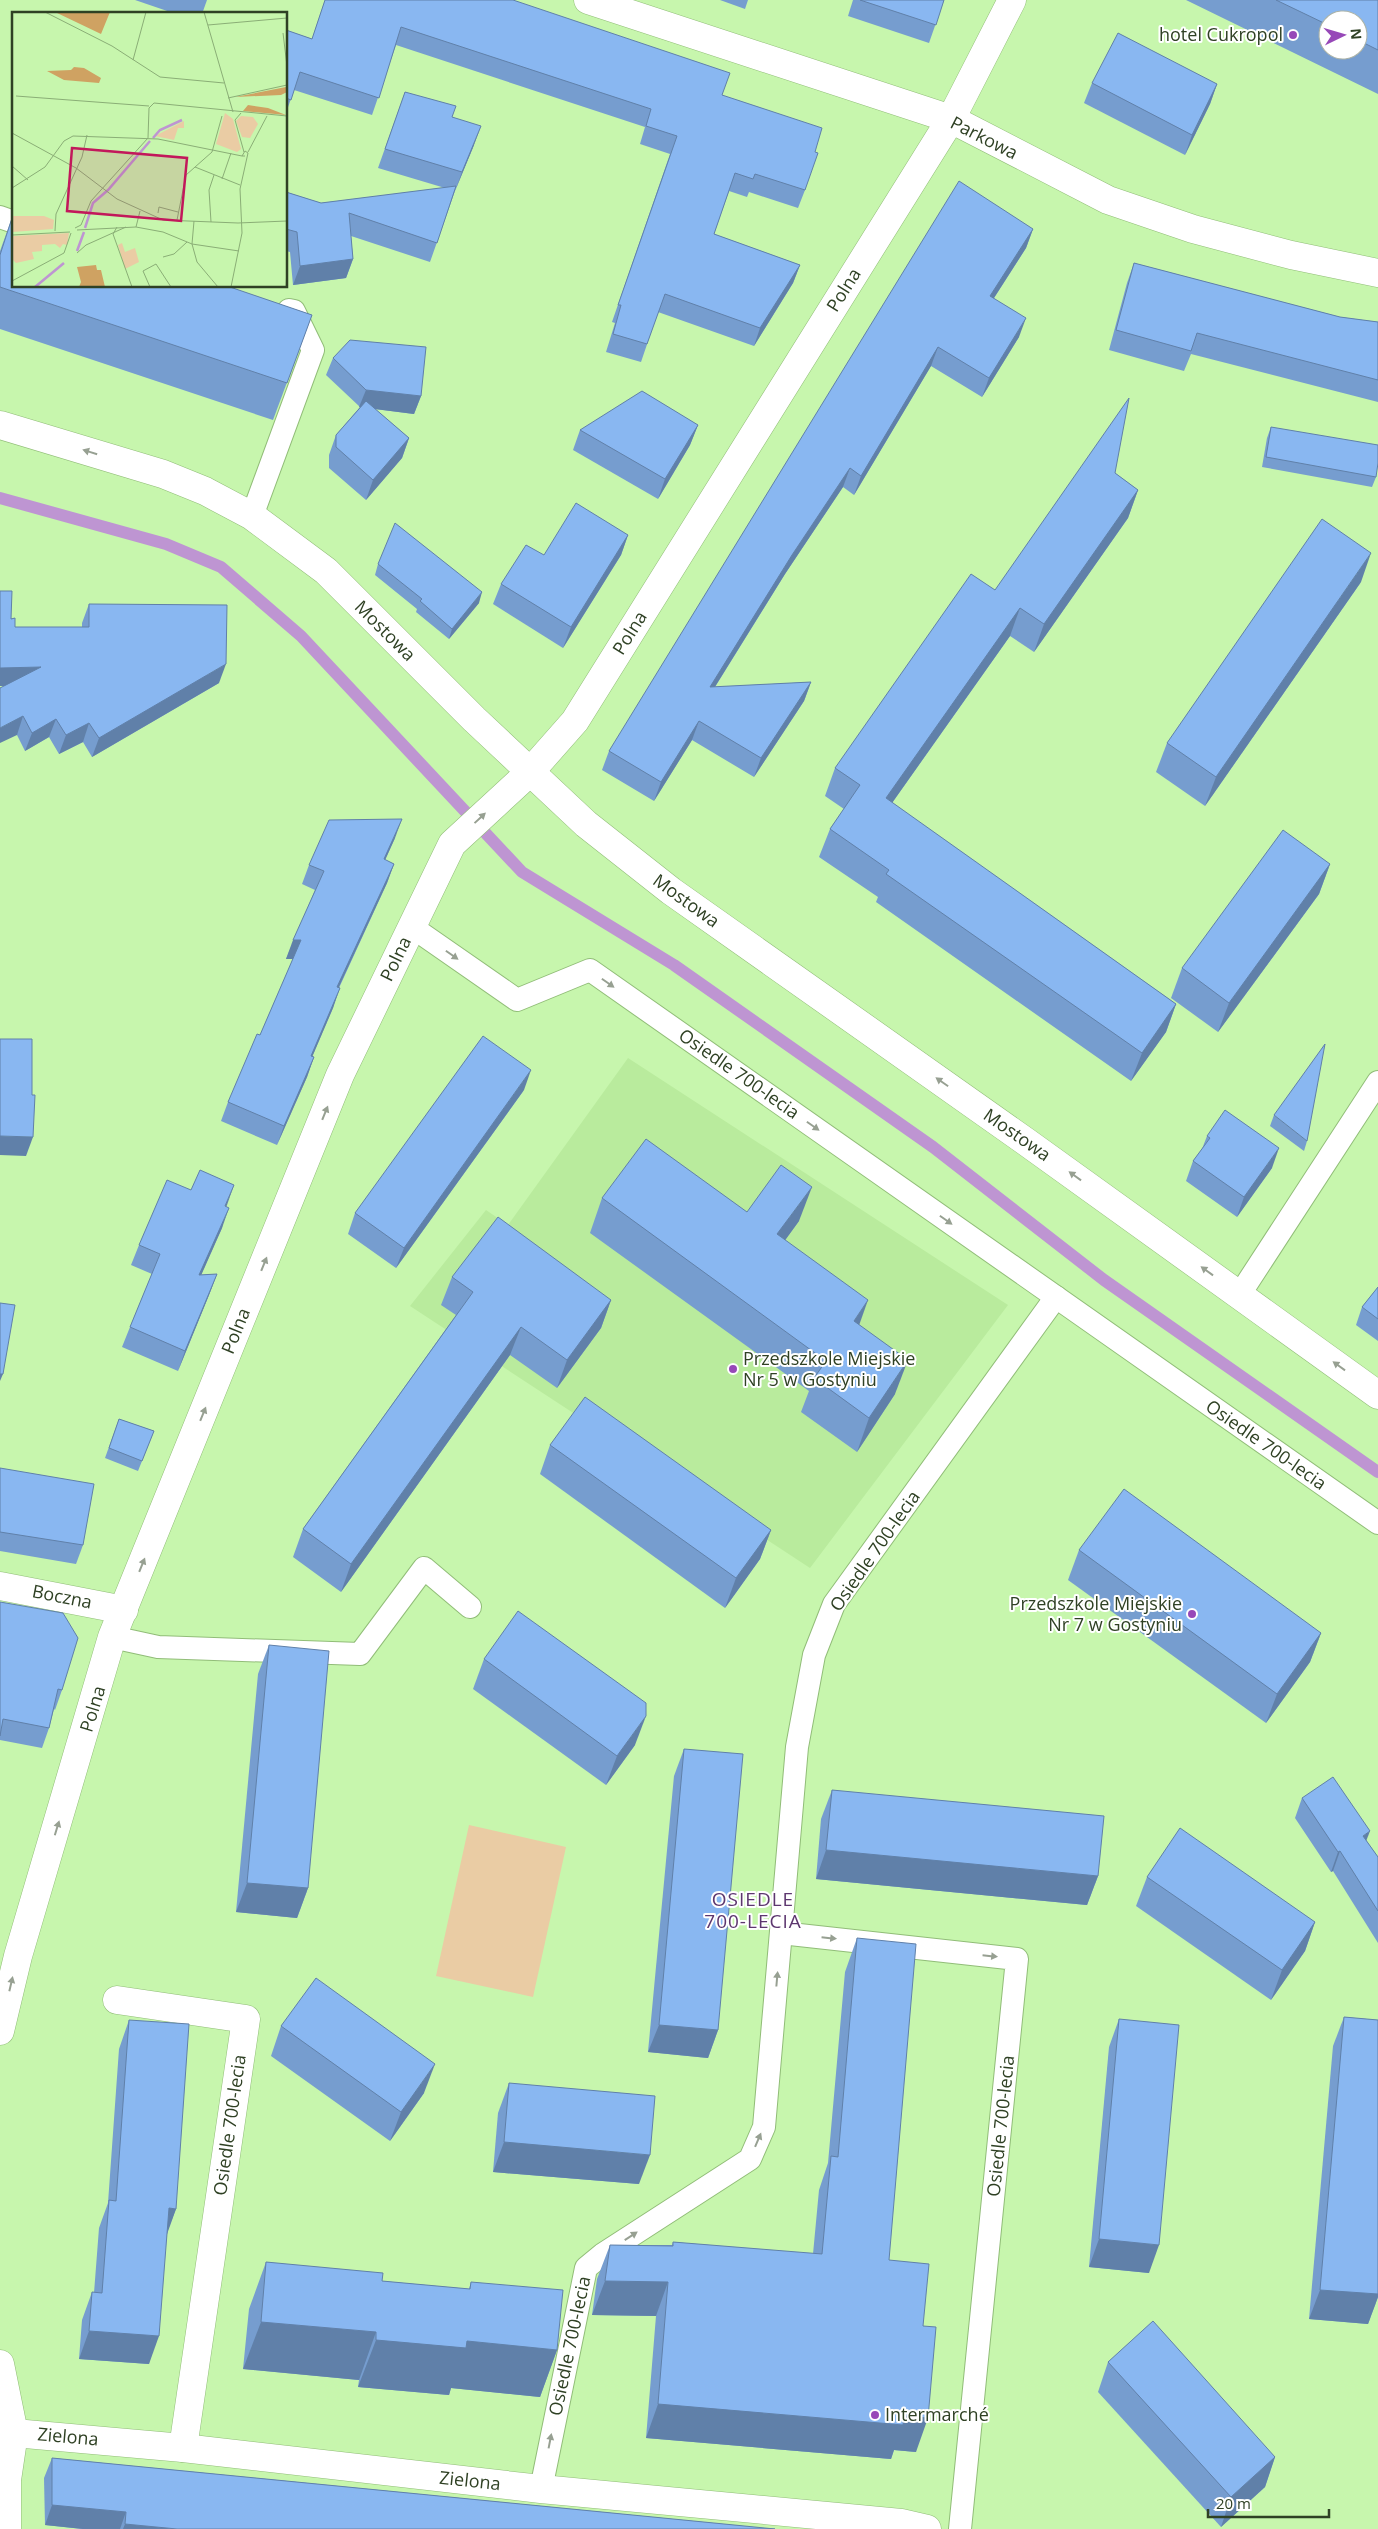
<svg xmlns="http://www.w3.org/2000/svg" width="1378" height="2529" viewBox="0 0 1378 2529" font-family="'Open Sans',sans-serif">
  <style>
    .built { fill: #b9eb9d }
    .green { fill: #eacca4 }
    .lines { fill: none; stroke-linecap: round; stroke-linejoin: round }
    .stream { stroke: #be95d2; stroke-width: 12 }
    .service-casing { stroke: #91bd78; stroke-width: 24 }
    .minor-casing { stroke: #91bd78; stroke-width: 29 }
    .tertiary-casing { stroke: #91bd78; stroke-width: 29 }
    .service { stroke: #fff; stroke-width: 22 }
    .minor { stroke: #fff; stroke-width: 28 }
    .tertiary { stroke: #fff; stroke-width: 28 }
    .wall { fill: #769dcf; fill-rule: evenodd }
    .shaded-wall { fill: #6080a9 }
    .building { fill: #89b7f1; stroke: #6080a9 }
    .oneway { fill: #97a092 }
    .poi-dot { fill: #9748b8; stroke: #fff; stroke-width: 2 }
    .labels { text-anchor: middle; stroke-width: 4; stroke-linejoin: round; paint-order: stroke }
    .poi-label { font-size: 18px; fill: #2f4124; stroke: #fff; text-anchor: end }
    .street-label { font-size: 18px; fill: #2f4124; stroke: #fff }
    .neighbourhood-label { font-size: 19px; letter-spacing: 1px; fill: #5d376f; stroke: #fff }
    .inset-river { fill: none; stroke: #be95d2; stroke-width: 2.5 }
    .inset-road { fill: none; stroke: #8aae76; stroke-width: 1 }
    .view { fill: #c2185b; fill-opacity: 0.15; stroke: #c2185b; stroke-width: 2.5 }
    .inset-edge { fill: none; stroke: #2f4124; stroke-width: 2.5 }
  </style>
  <rect width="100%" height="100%" fill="#c7f6ad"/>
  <path class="built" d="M628,1058L1008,1305L810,1568L410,1306L486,1210L508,1225Z"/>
  <path class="green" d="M469,1825L566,1847L533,1997L436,1976Z"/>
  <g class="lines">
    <path class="stream" d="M0,498L166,544L221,567L301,636L522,872L674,965L933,1147L1104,1280L1378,1472"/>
    <defs>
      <g id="service">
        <path d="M0,217L14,222"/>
        <path d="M252,516L313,350L294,311L289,310"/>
        <path d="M412,927L517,1000L590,970L1378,1523"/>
        <path d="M1240,1294L1378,1082"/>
        <path d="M112,1637L158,1647L360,1654L424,1568L470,1607"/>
        <path d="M781,1933L1017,1959L960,2529"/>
        <path d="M541,2489L586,2268L603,2254L750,2159L764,2127L797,1747L814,1655L834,1604L1056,1297"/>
      </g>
      <g id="minor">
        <path d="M588,0L951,119L1108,200L1193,229L1291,255L1378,273"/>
        <path d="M0,1586L124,1610"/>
        <path d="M117,2000L246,2019L183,2448"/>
        <path d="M0,2031L18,1956L112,1637L340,1075L452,844L530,772"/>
        <path d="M0,2364L14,2433L7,2480V2529"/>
        <path d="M14,2433L183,2448L541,2489L901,2523L927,2529"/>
      </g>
      <g id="tertiary">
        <path d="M0,425L163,474L205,491L252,516L326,571L474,719L586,824L671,891L1025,1141L1378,1395"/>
        <path d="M530,772L575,721L951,119L1012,0"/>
      </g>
    </defs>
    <use href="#service" class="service-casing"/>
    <use href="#minor" class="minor-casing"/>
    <use href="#tertiary" class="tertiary-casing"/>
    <use href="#service" class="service"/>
    <use href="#minor" class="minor"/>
    <use href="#tertiary" class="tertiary"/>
  </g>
  <g class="wall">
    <path d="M135,0H207L202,14H176Z"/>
    <path d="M325,0H513L722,95L815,152L805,190L798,208L749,192L747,197L729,191L714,234L800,265L793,283L754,346L658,312L641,362L606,352L615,323L612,322L670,154L640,144L645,127L396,45L372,115L294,90L286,113V30L312,39Z"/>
    <path d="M720,0H748L745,9Z"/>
    <path d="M853,0H944L929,43L848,16Z"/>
    <path d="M1186,0H1378V94ZM1328,20H1358V50H1328Z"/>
    <path d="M1092,83L1217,84L1210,104L1185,155L1084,103Z"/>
    <path d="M405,92L452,117L474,145L455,191L430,262L351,236L353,259L346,278L293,285L290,252L286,251V192L321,203L445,188L378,168Z"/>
    <path d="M13,215L312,315L273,420L0,329V251Z"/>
    <path d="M1033,229L1026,248L994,298L1019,337L982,397L931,366L854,495L843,487L785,574L715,687L811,682L804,701L754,777L692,740L654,801L602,770L609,751Z"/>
    <path d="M1134,263L1340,317L1378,322V402L1191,354L1184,371L1109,350L1127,283Z"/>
    <path d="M333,358L421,396L414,414L375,409L409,438L402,458L366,500L329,468V455L336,435L360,407L326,375Z"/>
    <path d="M698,425L690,445L658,499L573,450L580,430Z"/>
    <path d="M1271,427L1376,477L1372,487L1262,467L1267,438Z"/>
    <path d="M1115,473L1138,490L1128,518L1034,652L1010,636L892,803L1176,1004L1166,1032L1131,1081L876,902L878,897L819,857L830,829L844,809L825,796L835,768L995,590Z"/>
    <path d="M628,535L621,555L563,648L493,604L501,584L544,555Z"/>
    <path d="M378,564L479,603L449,639L416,612L417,609L375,575Z"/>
    <path d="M1361,582L1205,806L1156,772L1167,743Z"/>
    <path d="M0,591L15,627H82V623L89,604L219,683L92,757L83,742L59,754L49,737L25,751L17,735L5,686H0Z"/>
    <path d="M395,838L385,860L394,864L387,883L339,988L333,1008L312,1057H314L307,1077L277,1145L221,1121L228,1102L260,1035L293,959H286L315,890L302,884L309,865Z"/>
    <path d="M1330,864L1319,894L1218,1032L1171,998L1182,968Z"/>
    <path d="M524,1090L396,1268L348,1234L355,1213Z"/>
    <path d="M1274,1115L1307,1141L1304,1151L1270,1126Z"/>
    <path d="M1207,1136L1272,1168L1237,1217L1186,1181L1193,1161L1202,1149Z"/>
    <path d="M602,1198L747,1212L799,1221L785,1240L859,1325L895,1394L857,1452L801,1412L809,1391L590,1233Z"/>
    <path d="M226,1206L222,1228L201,1275L217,1274L209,1295L178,1371L122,1347L130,1327L152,1274L131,1265L139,1245Z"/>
    <path d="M452,1277L611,1300L601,1328L557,1388L510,1355L341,1592L293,1557L303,1529L456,1315L441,1305Z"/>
    <path d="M1378,1287V1341L1356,1325L1362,1307Z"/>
    <path d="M119,1419L154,1431L138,1471L105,1458Z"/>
    <path d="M550,1445L771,1530L760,1559L725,1608L540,1474Z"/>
    <path d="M0,1468L83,1545L76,1564L0,1551Z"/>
    <path d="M1079,1550L1321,1633L1310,1662L1266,1723L1068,1580Z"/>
    <path d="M0,1602L62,1690L55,1710L54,1709L49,1728L42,1748L0,1740Z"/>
    <path d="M269,1645L308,1888L297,1918L236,1912L258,1674Z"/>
    <path d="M484,1659L635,1745L606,1785L473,1689Z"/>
    <path d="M684,1749L718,2030L708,2058L648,2052L674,1776Z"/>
    <path d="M832,1790L1098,1876L1087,1905L816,1879L821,1819Z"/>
    <path d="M1302,1798L1366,1840L1378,1857V1943L1333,1871L1331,1872L1295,1818Z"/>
    <path d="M1147,1877L1315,1922L1305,1951L1271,2000L1136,1906Z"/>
    <path d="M857,1938L889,2260L923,2326L916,2452L894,2450L891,2459L646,2438L656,2316L592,2315L597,2279L610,2245H672L673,2242L813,2254L819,2190L828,2163L845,1972Z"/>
    <path d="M1344,2017L1378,2020V2297L1368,2324L1309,2319L1333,2046Z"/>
    <path d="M1119,2019L1149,2273L1089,2267L1109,2047Z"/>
    <path d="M129,2020L176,2209L167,2232L149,2364L79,2359L82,2320L92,2292L94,2293L99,2228L108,2203L119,2049Z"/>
    <path d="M281,2026L424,2093L390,2141L271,2056Z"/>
    <path d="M509,2083L639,2184L493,2172L498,2113Z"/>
    <path d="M266,2262L382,2281L469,2289L471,2282L557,2350L540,2397L451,2388L449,2395L358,2387L359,2380L243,2369L249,2309Z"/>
    <path d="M1108,2362L1275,2457L1265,2487L1221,2527L1098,2392Z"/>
    <path d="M52,2458L775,2529H83L45,2525L44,2478Z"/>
  </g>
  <g class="shaded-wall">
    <path d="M1217,84L1210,104L1185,155L1192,135Z"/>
    <path d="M481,126L474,145L455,191L462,172Z"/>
    <path d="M1033,229L1026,248L983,315L990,296Z"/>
    <path d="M353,259L346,278L293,285L300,266Z"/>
    <path d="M800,265L793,283L754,346L760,328Z"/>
    <path d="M1026,318L1019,337L982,397L989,378Z"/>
    <path d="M938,347L931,366L854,495L861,476Z"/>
    <path d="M366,390L421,396L414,414L359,407Z"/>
    <path d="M698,425L690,445L658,499L665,479Z"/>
    <path d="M409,438L402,458L366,500L373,480Z"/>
    <path d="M850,468L843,487L785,574L703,706L710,687L792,555Z"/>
    <path d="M1138,490L1128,518L1034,652L1044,624Z"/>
    <path d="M628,535L621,555L563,648L571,627Z"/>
    <path d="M1371,553L1361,582L1205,806L1216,777Z"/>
    <path d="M482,592L479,603L449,639L452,629Z"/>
    <path d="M1020,608L1010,636L875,827L886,798Z"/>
    <path d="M226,664L219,683L92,757L99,738Z"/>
    <path d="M41,667L35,686H0V668Z"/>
    <path d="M811,682L804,701L754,777L761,758Z"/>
    <path d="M23,716L17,735L0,743V728Z"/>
    <path d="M56,719L49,737L25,751L32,733Z"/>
    <path d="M699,721L692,740L654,801L661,782Z"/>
    <path d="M89,723L83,742L59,754L66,735Z"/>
    <path d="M402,819L395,838L377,878L384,859Z"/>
    <path d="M394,864L387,883L330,1006L337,987Z"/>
    <path d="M1330,864L1319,894L1218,1032L1229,1003Z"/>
    <path d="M293,940H301L294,959H286Z"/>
    <path d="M340,988L333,1008L304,1076L311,1056Z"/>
    <path d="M1176,1004L1166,1032L1131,1081L1142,1053Z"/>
    <path d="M314,1057L307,1077L277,1145L284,1126Z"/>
    <path d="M531,1070L524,1090L396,1268L404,1248Z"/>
    <path d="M0,1136L33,1137L26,1156L0,1155Z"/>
    <path d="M1279,1148L1272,1168L1237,1217L1244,1197Z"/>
    <path d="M234,1185L227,1205L218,1226L225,1206Z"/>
    <path d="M812,1187L799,1221L765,1268L777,1234Z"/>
    <path d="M229,1208L222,1228L192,1296L199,1275Z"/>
    <path d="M217,1274L209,1295L178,1371L185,1351Z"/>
    <path d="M611,1300L601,1328L557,1388L567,1360Z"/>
    <path d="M868,1300L856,1334L854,1321Z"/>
    <path d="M521,1327L510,1355L341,1592L351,1564Z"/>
    <path d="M908,1360L895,1394L857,1452L869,1418Z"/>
    <path d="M0,1374H3L0,1381Z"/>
    <path d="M771,1530L760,1559L725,1608L736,1578Z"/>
    <path d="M1321,1633L1310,1662L1266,1723L1277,1694Z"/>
    <path d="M646,1716L635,1745L606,1785L617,1756Z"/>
    <path d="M1370,1831L1362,1852L1363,1836Z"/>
    <path d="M826,1850L1098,1876L1087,1905L816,1879Z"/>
    <path d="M1340,1851L1333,1871L1331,1872L1338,1852Z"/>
    <path d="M247,1883L308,1888L297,1918L236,1912Z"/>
    <path d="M1315,1922L1305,1951L1271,2000L1282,1970Z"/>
    <path d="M659,2025L718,2030L708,2058L648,2052Z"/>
    <path d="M435,2064L424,2093L390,2141L401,2112Z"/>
    <path d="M504,2142L650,2155L639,2184L493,2172Z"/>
    <path d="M169,2208L176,2209L166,2237Z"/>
    <path d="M1099,2239L1159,2245L1149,2273L1089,2267Z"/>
    <path d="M605,2281L668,2282L656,2316L592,2315Z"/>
    <path d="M1320,2290L1378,2294V2297L1368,2324L1309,2319Z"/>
    <path d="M261,2322L376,2332L359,2380L243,2369Z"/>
    <path d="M89,2331L159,2336L149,2364L79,2359Z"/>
    <path d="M376,2340L467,2341L557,2350L540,2397L451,2388L449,2395L358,2387Z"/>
    <path d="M658,2404L904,2416L928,2418L916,2452L894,2450L891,2459L646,2438Z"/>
    <path d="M1275,2457L1265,2487L1221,2527L1231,2497Z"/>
    <path d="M52,2505L126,2512L120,2529H83L45,2525Z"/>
    <path d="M125,2524L177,2529H123Z"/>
  </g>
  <g class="building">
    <path d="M325,0H513L730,73L722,95L822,128L815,152L818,153L805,190L755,174L753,179L735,173L714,234L800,265L760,328L665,294L647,344L613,334L621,305H618L677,136L646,126L651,109L401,27L379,98L300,72L291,100L286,98V30L312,39Z"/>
    <path d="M860,0H944L936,25Z"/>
    <path d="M1276,0H1378V50L1358,40V20H1328V25Z"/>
    <path d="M1118,33L1217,84L1192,135L1092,83Z"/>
    <path d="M405,92L456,106L452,117L481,126L462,172L385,149Z"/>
    <path d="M959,181L1033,229L990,296L1026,318L989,378L938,347L861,476L850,468L792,555L710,687L811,682L761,758L699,721L661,782L609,751Z"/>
    <path d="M456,186L437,243L349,213L353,259L300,266L297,232L286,229V192L321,203Z"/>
    <path d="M13,215H14V286H227L312,315L287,383L0,287V255Z"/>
    <path d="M1134,263L1340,317L1378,322V380L1197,333L1191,351L1116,330Z"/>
    <path d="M350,340L426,347L421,396L366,390L333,358Z"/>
    <path d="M642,391L698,425L665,479L580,430Z"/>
    <path d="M1129,398L1115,473L1138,490L1044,624L1020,608L886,798L1176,1004L1142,1053L886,874L889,870L830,829L860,785L835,768L971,574L995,590Z"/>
    <path d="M366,401L409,438L373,480L336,447V435Z"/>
    <path d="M1271,427L1378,445V463L1376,477L1266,457Z"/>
    <path d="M576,503L628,535L571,627L501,584L526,545L544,555Z"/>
    <path d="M1322,519L1371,553L1216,777L1167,743Z"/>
    <path d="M395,523L482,592L452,629L420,601L422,599L378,564Z"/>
    <path d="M0,591H12L11,619L15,618V627H89V604L227,605L226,664L99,738L89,723L66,735L56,719L32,733L23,716L0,728V688L41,667L0,668Z"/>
    <path d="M402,819L384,859L394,864L337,987L340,988L311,1056L314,1057L284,1126L228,1102L257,1034L260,1035L301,940H293L324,871L309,865L329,820Z"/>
    <path d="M1283,830L1330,864L1229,1003L1182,968Z"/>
    <path d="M483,1036L531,1070L404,1248L355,1213Z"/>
    <path d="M0,1039H32V1095H35L33,1137L0,1136Z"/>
    <path d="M1325,1044L1307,1141L1274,1115Z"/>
    <path d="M1225,1110L1279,1148L1244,1197L1193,1161L1210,1138L1207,1136Z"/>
    <path d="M646,1139L747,1212L781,1165L812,1187L777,1234L868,1300L854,1321L908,1360L869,1418L814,1378L826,1361L602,1198Z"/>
    <path d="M200,1170L234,1185L225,1206L229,1208L199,1275L217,1274L185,1351L130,1327L160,1254L139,1245L167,1180L191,1190Z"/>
    <path d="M498,1217L611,1300L567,1360L521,1327L351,1564L303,1529L473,1292L452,1277Z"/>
    <path d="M1378,1287V1319L1362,1307Z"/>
    <path d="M0,1303L15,1305L3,1374H0Z"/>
    <path d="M585,1397L771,1530L736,1578L550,1445Z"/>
    <path d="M119,1419L154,1431L142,1461L109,1448Z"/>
    <path d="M0,1468L94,1484L83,1545L0,1532Z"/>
    <path d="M1124,1489L1321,1633L1277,1694L1079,1550Z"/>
    <path d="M0,1602L63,1613L78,1638L62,1690L58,1689L49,1728L3,1719L0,1736Z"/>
    <path d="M518,1611L646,1703V1716L617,1756L484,1659Z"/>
    <path d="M269,1645L329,1651L308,1888L247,1883Z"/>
    <path d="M684,1749L743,1754L718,2030L659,2025Z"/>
    <path d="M1333,1777L1370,1831L1363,1836L1378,1857V1911L1340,1851L1338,1852L1302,1798Z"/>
    <path d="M832,1790L1104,1816L1098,1876L826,1850Z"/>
    <path d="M1180,1828L1315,1922L1282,1970L1147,1877Z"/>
    <path d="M857,1938L916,1944L889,2260L929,2264L923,2326L936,2327L928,2418L904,2416L903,2425L658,2404L668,2282L605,2281L610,2245L673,2246V2242L822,2254L831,2156L838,2157Z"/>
    <path d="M316,1978L435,2064L401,2112L281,2026Z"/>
    <path d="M1344,2017L1378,2020V2294L1320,2290Z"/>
    <path d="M1119,2019L1179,2025L1159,2245L1099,2239Z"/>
    <path d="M129,2020L189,2024L176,2209L169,2208L159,2336L89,2331L92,2292L102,2293L109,2200L116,2201Z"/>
    <path d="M509,2083L655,2096L650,2155L504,2142Z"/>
    <path d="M266,2262L383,2273L382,2281L470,2289L471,2282L563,2290L557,2350L467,2341L466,2348L376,2340V2332L261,2322Z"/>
    <path d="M1153,2321L1275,2457L1231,2497L1108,2362Z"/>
    <path d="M52,2458L775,2529H177L125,2524L126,2512L52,2505Z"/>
  </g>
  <defs><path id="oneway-solid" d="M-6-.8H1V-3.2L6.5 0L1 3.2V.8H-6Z" transform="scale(1.25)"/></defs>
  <g class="oneway">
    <use href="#oneway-solid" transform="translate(90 452) rotate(-163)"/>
    <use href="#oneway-solid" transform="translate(480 818) rotate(-43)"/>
    <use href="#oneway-solid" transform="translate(452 955) rotate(35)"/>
    <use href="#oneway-solid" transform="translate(608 983) rotate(35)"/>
    <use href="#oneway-solid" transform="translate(942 1082) rotate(-145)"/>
    <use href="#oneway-solid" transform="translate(325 1113) rotate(-68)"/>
    <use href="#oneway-solid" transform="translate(813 1126) rotate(35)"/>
    <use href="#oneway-solid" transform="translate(1075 1176) rotate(-144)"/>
    <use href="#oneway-solid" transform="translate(946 1220) rotate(35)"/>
    <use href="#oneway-solid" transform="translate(264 1264) rotate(-68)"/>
    <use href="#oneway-solid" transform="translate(1207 1271) rotate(-144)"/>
    <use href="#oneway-solid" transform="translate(1339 1366) rotate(-144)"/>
    <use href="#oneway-solid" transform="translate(203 1414) rotate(-68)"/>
    <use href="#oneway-solid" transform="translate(142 1565) rotate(-68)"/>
    <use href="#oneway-solid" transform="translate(57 1828) rotate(-73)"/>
    <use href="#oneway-solid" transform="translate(829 1938) rotate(6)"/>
    <use href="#oneway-solid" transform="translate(990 1956) rotate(6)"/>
    <use href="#oneway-solid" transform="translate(777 1979) rotate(-85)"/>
    <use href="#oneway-solid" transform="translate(11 1984) rotate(-77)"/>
    <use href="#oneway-solid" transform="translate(758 2140) rotate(-67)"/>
    <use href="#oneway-solid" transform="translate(631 2236) rotate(-33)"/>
    <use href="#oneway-solid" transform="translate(550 2441) rotate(-79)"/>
  </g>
  <g class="poi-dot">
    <circle cx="1293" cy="35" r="5"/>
    <circle cx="733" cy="1369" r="5"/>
    <circle cx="1192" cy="1614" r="5"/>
    <circle cx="875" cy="2415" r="5"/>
  </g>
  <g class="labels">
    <g class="poi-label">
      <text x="1283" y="41">hotel Cukropol</text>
      <text x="743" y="1365" text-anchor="start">Przedszkole Miejskie<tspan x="743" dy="21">Nr 5 w Gostyniu</tspan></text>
      <text x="1182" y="1610">Przedszkole Miejskie<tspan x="1182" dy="21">Nr 7 w Gostyniu</tspan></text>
      <text x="885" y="2421" text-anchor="start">Intermarché</text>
    </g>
    <g class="street-label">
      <text transform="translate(984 138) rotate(27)" y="6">Parkowa</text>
      <text transform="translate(844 290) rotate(-58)" y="6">Polna</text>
      <text transform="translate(385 631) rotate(45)" y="6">Mostowa</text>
      <text transform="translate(630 633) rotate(-58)" y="6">Polna</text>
      <text transform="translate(686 901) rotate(36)" y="6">Mostowa</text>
      <text transform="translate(396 959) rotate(-64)" y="6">Polna</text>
      <text transform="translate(739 1074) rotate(35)" y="6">Osiedle 700-lecia</text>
      <text transform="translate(1017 1135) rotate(35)" y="6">Mostowa</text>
      <text transform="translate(236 1331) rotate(-68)" y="6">Polna</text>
      <text transform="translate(1266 1445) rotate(35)" y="6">Osiedle 700-lecia</text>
      <text transform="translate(875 1551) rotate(-55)" y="6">Osiedle 700-lecia</text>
      <text transform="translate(62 1597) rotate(11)" y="6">Boczna</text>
      <text transform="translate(93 1709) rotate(-73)" y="6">Polna</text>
      <text transform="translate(230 2125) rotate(-82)" y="6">Osiedle 700-lecia</text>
      <text transform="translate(1001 2126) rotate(-84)" y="6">Osiedle 700-lecia</text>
      <text transform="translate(570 2346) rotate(-78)" y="6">Osiedle 700-lecia</text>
      <text transform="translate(68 2437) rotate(5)" y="6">Zielona</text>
      <text transform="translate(470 2481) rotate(6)" y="6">Zielona</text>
    </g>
    <g class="neighbourhood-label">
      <text x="753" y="1906">OSIEDLE<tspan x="753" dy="22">700-LECIA</tspan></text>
    </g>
  </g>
  <g transform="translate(12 12)">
    <rect width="275" height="275" fill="#c7f6ad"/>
    <path d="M213,101L221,107L229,137L225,140L204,132ZM229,104L241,105L246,112L238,126L230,125L224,109ZM172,109V116H166L162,128L143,124ZM0,204H32L42,208L41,217L0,220ZM57,221L55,233L51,232L48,236L43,232L30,233V239L20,240L22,247L4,251L0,247V224ZM110,231L113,240L123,236L127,250L113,257L106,233Z" fill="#eacca4"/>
    <path d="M43,0H98L89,22ZM62,55L72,56L89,66L87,71L52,68L35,59L59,58ZM274,75L275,80L269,83L223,85ZM236,93L256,96L274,103L231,99ZM84,253L85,258H89L93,275H67L69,270L65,255Z" fill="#cfa262"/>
    <path class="inset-river" d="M141,126L148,118L170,108M73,216L81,191L96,178L138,129M65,239L72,220M23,275L52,251"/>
    <path class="inset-road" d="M33,0L100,34L148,65L212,71M192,0L221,100M196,13L275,6M271,21L275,54M121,48L134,0M4,84L137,94M216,86L275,73M229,101L223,108L232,140M0,121L64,156L105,187L151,208L226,211L275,209M236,140L255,104M0,154L16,168M183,155L228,173M210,167L219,141M0,176L33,155L52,129L61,124L146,127L230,144M146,201L147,195L166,200M165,208L174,163L200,140L210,104M182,209L180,232L185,250L206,275M199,210L197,178L202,163M105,215L101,222L120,275M124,215L128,199M63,216L69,213L79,189L136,126L137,96L142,91L275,104M65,218L124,215L151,220L180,232L227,239M43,219L44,202L70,145L75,123M0,223L58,220M65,241L74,233L114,215M151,245L162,242L175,230M0,269L52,241L59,221M138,275L131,259L144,252L159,275M219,275L230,221L228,177L236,141L233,139L230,144H233M274,275L275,257"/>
    <path class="view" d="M60,136L175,146L169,209L55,199Z"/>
    <rect width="275" height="275" class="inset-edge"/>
  </g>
  <g transform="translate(1343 35) rotate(85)"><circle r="24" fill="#ffffff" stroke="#acb3a7"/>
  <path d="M0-4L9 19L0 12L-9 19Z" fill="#9748b8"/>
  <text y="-8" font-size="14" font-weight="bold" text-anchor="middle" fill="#2f4124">N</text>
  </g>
  <path d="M1208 2509v8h121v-8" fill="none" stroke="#2f4124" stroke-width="2.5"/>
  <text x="1216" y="2509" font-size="15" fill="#2f4124" stroke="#ffffff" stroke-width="4" paint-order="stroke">20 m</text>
</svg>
